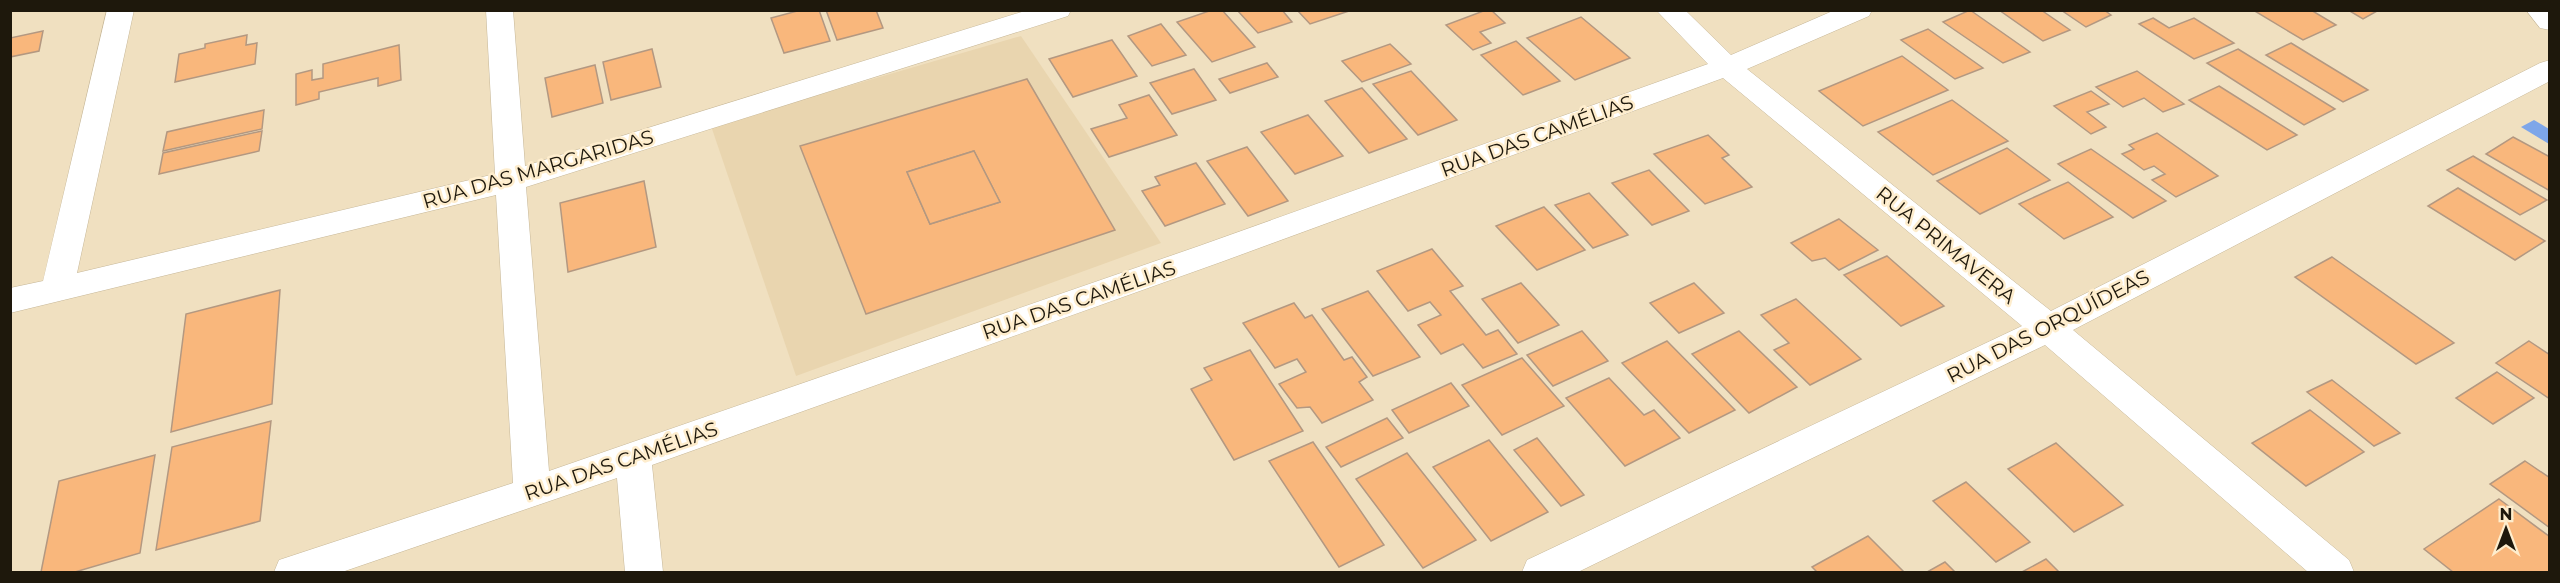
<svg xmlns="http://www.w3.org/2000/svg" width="2560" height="583" viewBox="0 0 2560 583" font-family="Montserrat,sans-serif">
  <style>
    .built { fill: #e9d5af }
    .water { fill: #7ea6e9 }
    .building { fill: #f9b77c; stroke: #b39881; stroke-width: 1.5; fill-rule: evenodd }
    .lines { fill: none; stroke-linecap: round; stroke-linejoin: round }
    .minor-casing { stroke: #c6b798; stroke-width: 1 }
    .minor { fill: #fff; fill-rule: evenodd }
    .labels { text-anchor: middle; stroke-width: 5; stroke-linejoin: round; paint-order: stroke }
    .street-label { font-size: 20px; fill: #1e180c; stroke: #feedcd }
  </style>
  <rect width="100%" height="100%" fill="#f0e0c0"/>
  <path class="built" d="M1021,36L1161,243L796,376L711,126Z"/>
  <path class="water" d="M2534,120L2549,129V144L2521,127Z"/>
  <g class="building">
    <path d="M801,10H819L830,41L784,53L771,18Z"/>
    <path d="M826,10H876L883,28L837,40Z"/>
    <path d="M1212,10H1222L1255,47L1212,62L1177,22Z"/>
    <path d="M1237,10H1282L1292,22L1258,33Z"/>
    <path d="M1297,10H1352L1310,24Z"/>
    <path d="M1486,10H1491L1505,23L1480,32L1491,43L1473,50L1446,25Z"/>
    <path d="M1970,10L2030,52L2003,63L1943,22Z"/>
    <path d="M1999,10H2041L2070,30L2043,41Z"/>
    <path d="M2061,10H2104L2111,15L2086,27Z"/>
    <path d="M2253,10H2311L2336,25L2303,40Z"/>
    <path d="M2348,10H2379L2363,19Z"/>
    <path d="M1581,17L1630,58L1575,80L1527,38Z"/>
    <path d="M2153,18L2169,28L2194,18L2234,43L2194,59L2139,24Z"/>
    <path d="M1161,24L1186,55L1152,66L1128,36Z"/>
    <path d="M1928,29L1983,68L1955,79L1901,40Z"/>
    <path d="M43,31L39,51L10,57V38Z"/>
    <path d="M247,35L246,45L257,43L255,64L175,82L179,54L205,48V44Z"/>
    <path d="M1112,40L1137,76L1073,97L1049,59Z"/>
    <path d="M1516,41L1560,81L1523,95L1481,55Z"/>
    <path d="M2291,43L2368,90L2343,102L2266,55Z"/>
    <path d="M1390,44L1411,64L1362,82L1342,61Z"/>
    <path d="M399,45L401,80L378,86V78L319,92V99L296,105V74L312,70V80L323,78V64Z"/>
    <path d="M652,49L661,87L611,100L603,62Z"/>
    <path d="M2238,49L2335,109L2304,125L2207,63Z"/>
    <path d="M1902,56L1948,90L1863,126L1819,91Z"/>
    <path d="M1267,63L1278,77L1230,93L1219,79Z"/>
    <path d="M595,65L603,103L552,117L545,78Z"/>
    <path d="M1194,69L1216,100L1172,114L1150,83Z"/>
    <path d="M1411,71L1457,120L1418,135L1373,84Z"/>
    <path d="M2137,71L2184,104L2163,112L2144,98L2123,107L2096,87Z"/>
    <path d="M1027,79L1115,230L866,314L800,146ZM974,151L1000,202L930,224L907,172Z"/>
    <path d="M2219,86L2297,135L2267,150L2189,100Z"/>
    <path d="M1362,88L1407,139L1369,153L1325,101Z"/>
    <path d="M2091,91L2109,104L2087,112L2106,127L2091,134L2054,106Z"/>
    <path d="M1149,95L1177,135L1109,157L1091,129L1127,118L1119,105Z"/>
    <path d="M1952,100L2008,141L1933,175L1878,132Z"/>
    <path d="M264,110L262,129L163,151L167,132Z"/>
    <path d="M1308,115L1343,156L1295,174L1261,132Z"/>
    <path d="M262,131L259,151L159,174L163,153Z"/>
    <path d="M2157,133L2218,176L2176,197L2152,180L2165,174L2154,166L2144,170L2122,154L2134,149L2129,145Z"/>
    <path d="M1708,135L1729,155L1722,158L1752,187L1705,204L1654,154Z"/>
    <path d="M2513,137L2550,157V191L2486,154Z"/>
    <path d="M1247,147L1288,201L1248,216L1207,161Z"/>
    <path d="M2007,148L2050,180L1980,214L1937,181Z"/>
    <path d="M2091,149L2166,201L2133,218L2058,164Z"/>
    <path d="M974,151L1000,202L930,224L907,172Z"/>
    <path d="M2473,156L2547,200L2520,215L2447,170Z"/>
    <path d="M1196,163L1225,204L1165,226L1142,191L1160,185L1155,177Z"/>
    <path d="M1649,170L1689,211L1652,225L1612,183Z"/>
    <path d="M644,181L656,247L568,272L560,203Z"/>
    <path d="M2068,182L2113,217L2064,239L2019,204Z"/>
    <path d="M2458,188L2545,241L2515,260L2428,206Z"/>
    <path d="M1589,193L1628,235L1593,248L1555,205Z"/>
    <path d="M1544,207L1585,250L1537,270L1496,226Z"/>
    <path d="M1839,219L1878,250L1839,270L1825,258L1812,261L1791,243Z"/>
    <path d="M1432,249L1463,286L1450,291L1486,335L1498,330L1517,354L1483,368L1463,344L1441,354L1418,325L1441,315L1430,302L1408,311L1377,271Z"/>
    <path d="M1887,256L1944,306L1901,326L1844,275Z"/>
    <path d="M2332,257L2454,343L2416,364L2295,277Z"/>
    <path d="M1521,283L1559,325L1518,343L1482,299Z"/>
    <path d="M1694,283L1724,313L1679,333L1650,303Z"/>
    <path d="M280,290L272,404L171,432L186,314Z"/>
    <path d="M1368,291L1420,357L1373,376L1322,309Z"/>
    <path d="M1796,299L1861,359L1810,385L1774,350L1789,343L1761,315Z"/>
    <path d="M1294,303L1305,318L1312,315L1344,360L1352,357L1367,377L1359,382L1373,400L1322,423L1310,407L1297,408L1279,384L1306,372L1297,359L1275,368L1243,323Z"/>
    <path d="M1582,331L1608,361L1553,386L1527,355Z"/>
    <path d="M1739,331L1797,387L1749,413L1692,354Z"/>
    <path d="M1667,341L1735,410L1689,433L1622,363Z"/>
    <path d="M2529,341L2550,355V399L2496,363Z"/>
    <path d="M1250,350L1303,431L1234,460L1191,389L1212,380L1204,368Z"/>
    <path d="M1522,358L1564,406L1502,435L1462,385Z"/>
    <path d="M2497,372L2534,398L2493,424L2456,398Z"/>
    <path d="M1609,378L1644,415L1654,410L1680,438L1625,466L1566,398Z"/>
    <path d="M2332,380L2400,433L2374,446L2307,392Z"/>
    <path d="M1451,383L1469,406L1409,433L1392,410Z"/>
    <path d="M2310,410L2364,452L2306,486L2252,443Z"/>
    <path d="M1387,418L1403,438L1341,467L1326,447Z"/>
    <path d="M271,421L260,521L156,550L172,447Z"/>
    <path d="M1537,438L1584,495L1561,506L1514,450Z"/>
    <path d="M1489,440L1548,512L1491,541L1433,467Z"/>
    <path d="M1313,442L1384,545L1339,567L1269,461Z"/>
    <path d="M2056,443L2123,505L2074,532L2008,469Z"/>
    <path d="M1407,453L1476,540L1423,568L1356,479Z"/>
    <path d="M155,455L140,553L75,572H41L59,481Z"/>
    <path d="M2525,461L2550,478V528L2490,484Z"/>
    <path d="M1966,482L2030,542L1996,562L1933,501Z"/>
    <path d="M2499,499L2550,537V572H2453L2424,549Z"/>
    <path d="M1868,536L1904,572H1817L1812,567Z"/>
    <path d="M2046,559L2059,572H2022Z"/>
    <path d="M1945,562L1955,572H1927Z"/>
  </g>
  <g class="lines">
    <defs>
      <g id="minor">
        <path d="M107,10H134L77,273L495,174L486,10H513L525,166L1028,10H1071L1068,16L526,187L549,471L1199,246L1708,64L1656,10H1685L1731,55L1835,10H1872L1869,16L1747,69L2051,311L2540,63L2550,60V81L2073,330L2349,560L2354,572H2308L2045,345L1578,572H1522L1527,560L2022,326L1723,78L1221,262L652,465L663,572H625L617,478L342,572H274L279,560L513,483L496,195L10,313V288L43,281Z"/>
        <path d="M2526,10H2550V30L2540,28Z"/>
      </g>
    </defs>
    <use href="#minor" class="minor-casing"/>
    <use href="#minor" class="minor"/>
  </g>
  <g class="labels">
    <g class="street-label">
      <text transform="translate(1537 136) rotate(-20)" y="7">RUA DAS CAMÉLIAS</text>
      <text transform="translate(538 169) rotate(-16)" y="7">RUA DAS MARGARIDAS</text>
      <text transform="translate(1946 245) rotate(39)" y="7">RUA PRIMAVERA</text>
      <text transform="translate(1079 300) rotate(-19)" y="7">RUA DAS CAMÉLIAS</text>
      <text transform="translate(2048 326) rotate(-27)" y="7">RUA DAS ORQUÍDEAS</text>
      <text transform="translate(621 461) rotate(-19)" y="7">RUA DAS CAMÉLIAS</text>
    </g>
  </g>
  <rect width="2560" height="583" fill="none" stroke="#1e180c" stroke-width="24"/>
  <g transform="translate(2506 529)" stroke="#feedcd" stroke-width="4.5" paint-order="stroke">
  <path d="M0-4.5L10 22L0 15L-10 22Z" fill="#1e180c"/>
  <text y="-9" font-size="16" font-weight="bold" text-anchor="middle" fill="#1e180c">N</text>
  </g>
</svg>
